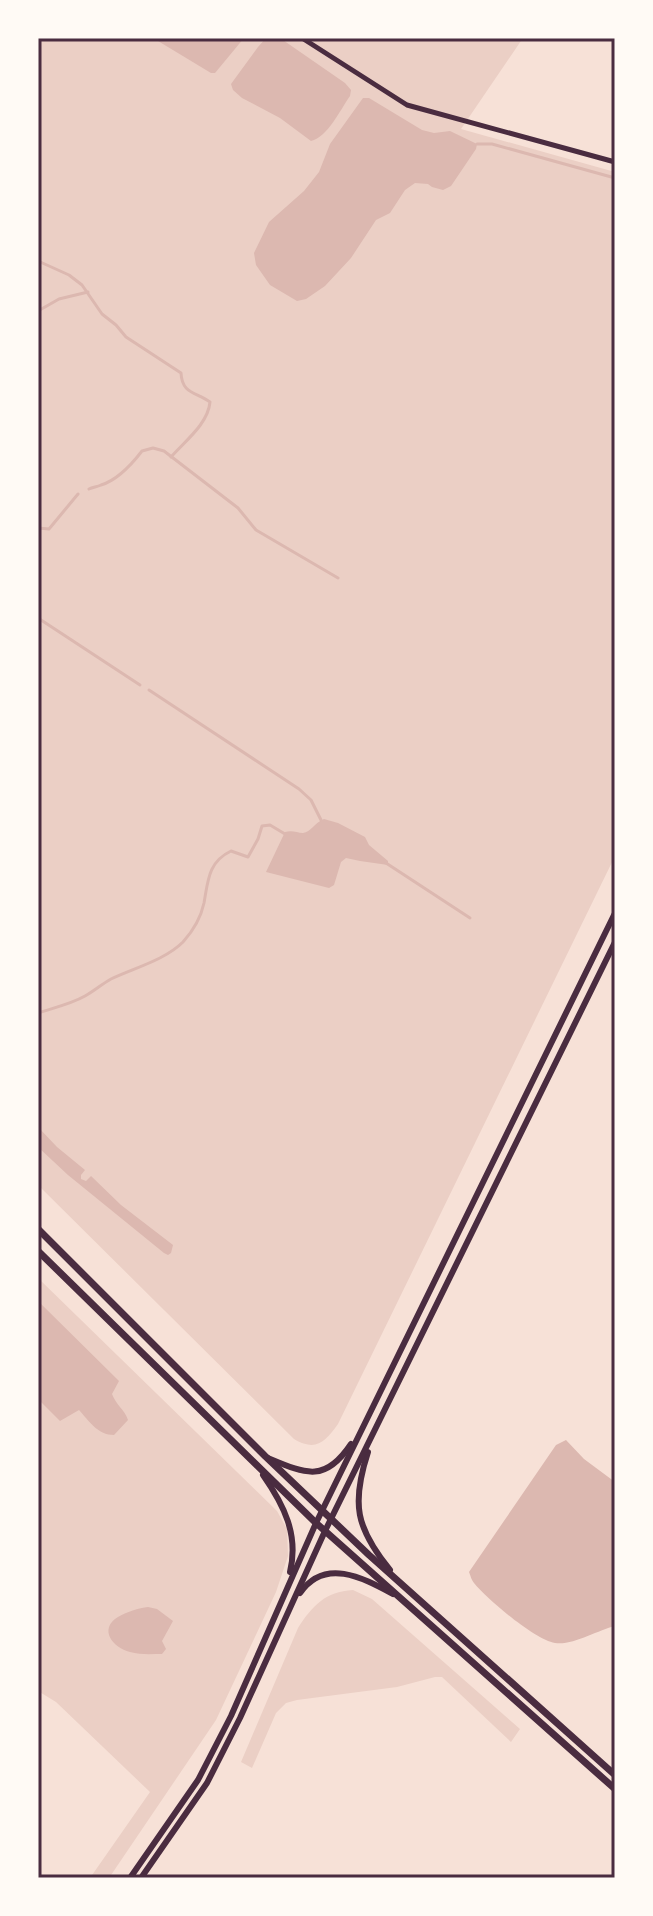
<svg xmlns="http://www.w3.org/2000/svg" width="653" height="1916" viewBox="0 0 653 1916" font-family="Mulish,sans-serif">
  <style>
    .green { fill: #ebcfc5 }
    .water { fill: #dcb8b0 }
    .lines { fill: none; stroke-linecap: round; stroke-linejoin: round }
    .stream { stroke: #dcb8b0; stroke-width: 3 }
    .minor { stroke: #4a2c40; stroke-width: 5 }
    .tertiary { stroke: #4a2c40; stroke-width: 6 }
    .secondary { stroke: #4a2c40; stroke-width: 7 }
    .neatline { fill: none; stroke: #4a2c40; stroke-width: 3 }
  </style>
  <rect width="100%" height="100%" fill="#f7e1d7"/>
  <g class="green">
    <path d="M38,38H523L461,129L615,172V856L338,1424C325,1442 316,1452 294,1439L38,1185Z"/>
    <path d="M38,1278L277,1511L287,1529L288,1556L276,1592L216,1720L109,1878H90L150,1792L56,1702L38,1691Z"/>
    <path d="M353,1590L372,1599L520,1729L511,1742L442,1677H435L397,1687L297,1700L286,1703L276,1713L252,1768L241,1762L298,1628C313,1605 325,1592 353,1590Z"/>
  </g>
  <g class="water">
    <path d="M153,38H244L215,73H211Z"/>
    <path d="M266,38H280L345,83L351,90L350,96C340,110 328,137 311,141L280,118L242,98L233,90L231,84L258,47Z"/>
    <path d="M363,98H369L422,130L434,133L450,131L477,144L476,149L451,186L443,190L432,187L428,184L415,183L405,190L390,213L376,220L351,258L325,286L306,299L297,301L270,285L256,265L254,253L269,222L304,191L319,172L330,144Z"/>
    <path d="M324,819L338,823L365,837L369,845L388,861V865L360,861L346,858L341,862L334,885L329,888L266,872L285,832C293,830 297,833 303,833C311,832 314,823 324,819Z"/>
    <path d="M38,1127L57,1147L85,1170L81,1175V1179L86,1181L91,1176L121,1205L173,1245L171,1253L168,1255L164,1253L68,1175L38,1147Z"/>
    <path d="M38,1301L119,1381L112,1394C116,1405 125,1410 128,1420L114,1435C98,1435 89,1421 79,1410L60,1421L38,1399Z"/>
    <path d="M566,1440L584,1459L615,1482V1626C598,1630 572,1646 555,1643C535,1640 487,1599 474,1583C471,1579 471,1577 469,1572L556,1445Z"/>
    <path d="M148,1607L157,1609L173,1621L162,1641L166,1649L162,1654C151,1654 140,1655 130,1652C113,1648 98,1629 118,1617C126,1612 139,1608 148,1607Z"/>
  </g>
  <g class="lines">
    <g class="stream">
      <path d="M477,144H492L615,178"/>
      <path d="M38,261L69,275L82,285L102,314L116,325L126,337L181,373C182,394 196,392 210,402C208,424 185,441 171,457"/>
      <path d="M38,311L59,299L88,292"/>
      <path d="M89,489C93,487 97,487 101,485C118,480 132,464 142,451L153,448L164,451L238,508L256,530L338,578"/>
      <path d="M38,528L49,529L78,494"/>
      <path d="M38,618L140,685"/>
      <path d="M149,690L299,789L311,800L321,820"/>
      <path d="M386,863L470,918"/>
      <path d="M38,1013C53,1008 71,1004 85,996C94,991 102,984 111,979C134,968 165,960 183,942C192,932 201,917 204,903C208,881 208,862 231,851L248,857L258,839L262,826L270,825L285,834"/>
    </g>
    <path class="minor" d="M302,38L407,105L615,162"/>
    <g class="tertiary">
      <path d="M368,1452C351,1504 356,1528 390,1570"/>
      <path d="M268,1458C306,1474 325,1483 351,1444"/>
      <path d="M263,1475C284,1505 299,1535 290,1572"/>
      <path d="M300,1593C325,1557 363,1578 393,1594"/>
      <path d="M130,1878L198,1780L231,1716L316,1523L615,913"/>
      <path d="M141,1878L207,1783L240,1718L325,1531L615,942"/>
    </g>
    <g class="secondary">
      <path d="M38,1229L265,1456L369,1555L615,1775"/>
      <path d="M38,1251L316,1523L615,1789"/>
    </g>
  </g>
  <rect width="653" height="1916" fill="none" stroke="#fffaf5" stroke-width="80"/>
  <rect x="40" y="40" width="573" height="1836" class="neatline"/>
</svg>
